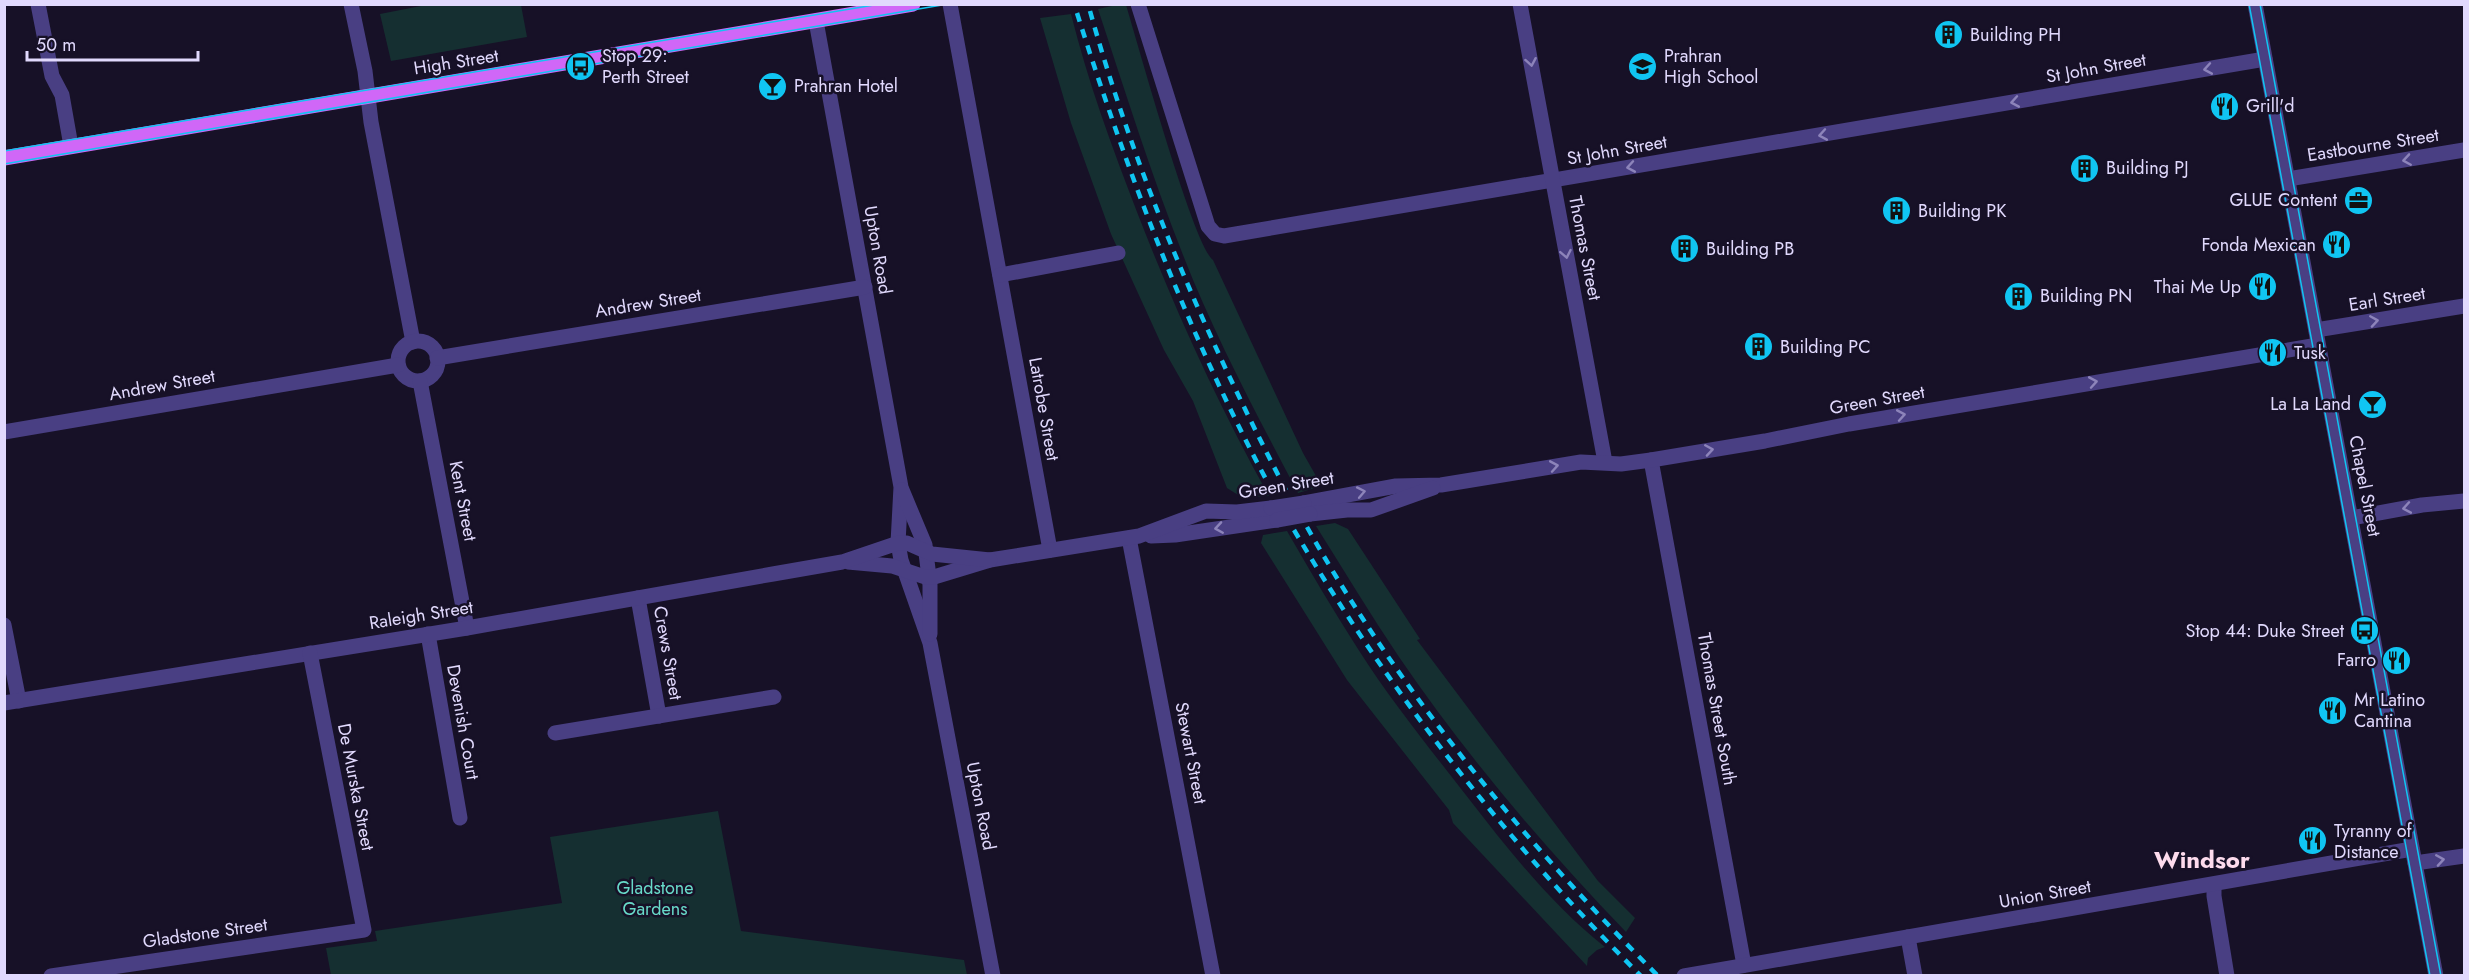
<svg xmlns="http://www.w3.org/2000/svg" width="2469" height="980" viewBox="0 0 2469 980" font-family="Jost,sans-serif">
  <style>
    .green { fill: #152f31 }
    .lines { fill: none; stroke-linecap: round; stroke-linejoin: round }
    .minor { stroke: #493f83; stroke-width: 15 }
    .tertiary { stroke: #493f83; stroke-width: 15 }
    .primary { stroke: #d067f7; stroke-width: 15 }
    .tram { stroke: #10c5f2; stroke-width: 1.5 }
    .rail { stroke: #10c5f2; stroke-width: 4.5; stroke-dasharray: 9 8; stroke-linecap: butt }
    .minor-bridge { stroke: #493f83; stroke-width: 15 }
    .oneway { stroke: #8d84ba }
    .labels { text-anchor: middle; stroke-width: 5; stroke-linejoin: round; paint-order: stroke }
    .poi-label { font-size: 18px; fill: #e1d9fd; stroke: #171127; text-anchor: start }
    .street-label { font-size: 18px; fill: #e1d9fd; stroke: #171127 }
    .park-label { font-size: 18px; fill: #68dac9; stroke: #171127 }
    .district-label { font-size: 24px; font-weight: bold; fill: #fddbed; stroke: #171127 }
  </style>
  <rect width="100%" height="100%" fill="#171127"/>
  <g class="green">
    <path d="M1121,4L1126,5C1137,41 1194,247 1213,260L1303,453L1320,483L1312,489L1298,493C1257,415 1215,337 1183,255C1151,174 1125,91 1098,9Z"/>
    <path d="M426,5H521L527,37L391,61L380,14Z"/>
    <path d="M1071,14C1088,82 1112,147 1137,212C1175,310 1218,405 1269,496L1243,498L1227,488L1193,401L1164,350L1111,234L1071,123L1040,18Z"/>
    <path d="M1335,523L1348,529L1420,639L1417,640L1598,881L1635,918L1626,932C1543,846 1466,755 1399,657C1370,614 1343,569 1316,526Z"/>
    <path d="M1287,531C1310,571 1333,610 1358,649C1391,701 1431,750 1469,799C1510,852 1553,906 1605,947L1597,950L1588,958L1587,966L1453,823L1449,810L1347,680L1261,543L1263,535Z"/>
    <path d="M718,811L741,931L964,960L967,975H331L326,948L377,941L375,931L562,903L550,837Z"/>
  </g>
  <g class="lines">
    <g class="minor">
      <path d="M38,4L52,76L62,95L71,146"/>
      <path d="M351,4L365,71L371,122L413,342"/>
      <path d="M950,4L1050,550"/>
      <path d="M1138,4L1208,226L1215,234L1224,236L2265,59"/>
      <path d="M1520,4L1605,462"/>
      <path d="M816,21L901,487L898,543L901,560L930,643L993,976"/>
      <path d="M2288,179L2464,150"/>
      <path d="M1000,275L1118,253"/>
      <path d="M2316,330L2464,306"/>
      <circle cx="418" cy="361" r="20"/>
      <path d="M437,358L865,287"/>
      <path d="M420,381L467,628"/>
      <path d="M4,432L398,365"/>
      <path d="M1651,460L1744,965"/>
      <path d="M902,490L925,545L930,585V634"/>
      <path d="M1304,503L1396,486L1441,485L1581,462L1621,464L1651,460L1765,441L1849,424L2318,345"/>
      <path d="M1310,514L1347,510H1371L1433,488"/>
      <path d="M2351,518L2422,505L2464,501"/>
      <path d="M1151,536L1175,535L1277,520"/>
      <path d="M1129,538L1213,976"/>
      <path d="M848,562L892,566L925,577H934L990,560L1139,536L1206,511L1237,512L1271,508"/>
      <path d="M638,598L659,716"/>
      <path d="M4,625L19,701"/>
      <path d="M428,634L460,818"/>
      <path d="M4,703L467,628L773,574L842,562L898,543H907L932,554L990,560"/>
      <path d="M555,733L774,697"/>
      <path d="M2415,863L2464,856"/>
      <path d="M2214,885V896L2227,976"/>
      <path d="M1908,937L1915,976"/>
      <path d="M51,976L364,930L310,653"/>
      <path d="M1684,976L2412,849"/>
    </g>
    <path class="tertiary" d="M2255,4L2436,976"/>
    <path class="primary" d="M4,158L913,4"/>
    <g class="tram">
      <path d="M2249,4L2430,976"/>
      <path d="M2260,4L2441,976"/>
      <path d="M4,151L880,4"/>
      <path d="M4,164L948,4"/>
    </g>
    <g class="rail">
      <path d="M1090,11C1137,179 1207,339 1288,494"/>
      <path d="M1077,13C1130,180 1191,342 1275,496"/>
      <path d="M1307,527C1401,694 1523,840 1658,976"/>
      <path d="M1294,530C1392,695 1505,840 1641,976"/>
    </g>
    <g class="minor-bridge">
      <path d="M1271,508L1304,503"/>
      <path d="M1277,520L1310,514"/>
    </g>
  </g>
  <defs><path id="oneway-chevron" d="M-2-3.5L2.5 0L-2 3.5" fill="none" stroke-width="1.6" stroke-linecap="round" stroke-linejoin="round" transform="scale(1.5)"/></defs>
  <g class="oneway">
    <use href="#oneway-chevron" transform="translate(1531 62) rotate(80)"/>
    <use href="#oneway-chevron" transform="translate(2208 69) rotate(170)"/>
    <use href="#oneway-chevron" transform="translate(2015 102) rotate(170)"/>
    <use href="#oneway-chevron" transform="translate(1823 135) rotate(170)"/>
    <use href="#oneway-chevron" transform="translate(2407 160) rotate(171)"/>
    <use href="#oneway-chevron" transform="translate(1631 167) rotate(170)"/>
    <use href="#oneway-chevron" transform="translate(1566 254) rotate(79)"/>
    <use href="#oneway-chevron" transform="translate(2374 321) rotate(-9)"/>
    <use href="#oneway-chevron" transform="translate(2093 382) rotate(-10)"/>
    <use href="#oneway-chevron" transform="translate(1901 415) rotate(-10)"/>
    <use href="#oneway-chevron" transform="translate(1709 450) rotate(-9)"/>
    <use href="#oneway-chevron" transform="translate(1554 466) rotate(-10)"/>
    <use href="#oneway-chevron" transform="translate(1361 492) rotate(-11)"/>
    <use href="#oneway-chevron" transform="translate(2407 508) rotate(170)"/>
    <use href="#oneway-chevron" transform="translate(1219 528) rotate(171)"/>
    <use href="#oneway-chevron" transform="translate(2440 860) rotate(-9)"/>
  </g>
  <defs>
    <symbol id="building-disc" viewBox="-11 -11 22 22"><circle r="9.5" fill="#10c5f2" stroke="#171127"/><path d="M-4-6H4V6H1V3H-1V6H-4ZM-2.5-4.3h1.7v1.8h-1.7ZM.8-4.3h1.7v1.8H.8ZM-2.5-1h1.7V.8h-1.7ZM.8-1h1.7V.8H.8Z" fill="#111"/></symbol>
    <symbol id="bus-disc" viewBox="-11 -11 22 22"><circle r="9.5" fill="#10c5f2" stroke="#171127"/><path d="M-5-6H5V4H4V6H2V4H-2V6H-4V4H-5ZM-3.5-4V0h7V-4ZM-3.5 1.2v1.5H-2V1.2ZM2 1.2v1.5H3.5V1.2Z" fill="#111"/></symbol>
    <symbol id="school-disc" viewBox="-11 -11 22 22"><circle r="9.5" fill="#10c5f2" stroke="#171127"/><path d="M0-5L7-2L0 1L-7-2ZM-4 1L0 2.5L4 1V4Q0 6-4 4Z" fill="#111"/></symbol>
    <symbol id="bar-disc" viewBox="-11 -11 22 22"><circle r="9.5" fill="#10c5f2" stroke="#171127"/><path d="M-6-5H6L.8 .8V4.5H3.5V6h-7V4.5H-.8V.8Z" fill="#111"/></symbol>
    <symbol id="restaurant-disc" viewBox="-11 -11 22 22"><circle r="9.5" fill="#10c5f2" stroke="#171127"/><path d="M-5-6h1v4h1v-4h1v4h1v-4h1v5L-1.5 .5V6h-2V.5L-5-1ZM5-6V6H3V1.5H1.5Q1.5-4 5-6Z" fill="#111"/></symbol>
    <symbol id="office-disc" viewBox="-11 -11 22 22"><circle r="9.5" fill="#10c5f2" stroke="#171127"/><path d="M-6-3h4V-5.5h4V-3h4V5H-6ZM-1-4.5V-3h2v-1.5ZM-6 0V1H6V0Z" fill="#111"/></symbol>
  </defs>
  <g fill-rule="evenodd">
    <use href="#building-disc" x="1932" y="18" width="33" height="33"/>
    <use href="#bus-disc" x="564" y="50" width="33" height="33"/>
    <use href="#school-disc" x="1626" y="50" width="33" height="33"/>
    <use href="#bar-disc" x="756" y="70" width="33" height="33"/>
    <use href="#restaurant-disc" x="2208" y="90" width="33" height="33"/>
    <use href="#building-disc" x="2068" y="152" width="33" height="33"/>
    <use href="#office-disc" x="2342" y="184" width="33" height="33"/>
    <use href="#building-disc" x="1880" y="194" width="33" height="33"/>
    <use href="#restaurant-disc" x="2320" y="228" width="33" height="33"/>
    <use href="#building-disc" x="1668" y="232" width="33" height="33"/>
    <use href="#restaurant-disc" x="2246" y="270" width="33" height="33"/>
    <use href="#building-disc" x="2002" y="280" width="33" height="33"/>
    <use href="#building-disc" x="1742" y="330" width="33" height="33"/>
    <use href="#restaurant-disc" x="2256" y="336" width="33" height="33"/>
    <use href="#bar-disc" x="2356" y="388" width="33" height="33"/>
    <use href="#bus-disc" x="2348" y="614" width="33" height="33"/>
    <use href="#restaurant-disc" x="2380" y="644" width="33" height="33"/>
    <use href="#restaurant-disc" x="2316" y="694" width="33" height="33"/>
    <use href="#restaurant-disc" x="2296" y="824" width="33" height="33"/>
  </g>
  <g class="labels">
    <g class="poi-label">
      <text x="1970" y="41">Building PH</text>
      <text x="602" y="62">Stop 29:<tspan x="602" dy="21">Perth Street</tspan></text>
      <text x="1664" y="62">Prahran<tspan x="1664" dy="21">High School</tspan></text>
      <text x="794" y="92">Prahran Hotel</text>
      <text x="2246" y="112">Grill'd</text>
      <text x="2106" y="174">Building PJ</text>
      <text x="2337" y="206" text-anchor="end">GLUE Content</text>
      <text x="1918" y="217">Building PK</text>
      <text x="2316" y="251" text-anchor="end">Fonda Mexican</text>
      <text x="1706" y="255">Building PB</text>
      <text x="2241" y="293" text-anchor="end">Thai Me Up</text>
      <text x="2040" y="302">Building PN</text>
      <text x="1780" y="353">Building PC</text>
      <text x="2294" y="359">Tusk</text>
      <text x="2351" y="410" text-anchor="end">La La Land</text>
      <text x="2344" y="637" text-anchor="end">Stop 44: Duke Street</text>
      <text x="2376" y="666" text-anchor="end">Farro</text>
      <text x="2354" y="706">Mr Latino<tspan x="2354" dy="21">Cantina</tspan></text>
      <text x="2334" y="837">Tyranny of<tspan x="2334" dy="21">Distance</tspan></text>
    </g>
    <g class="street-label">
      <text transform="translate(456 62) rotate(-9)" y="6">High Street</text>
      <text transform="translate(2096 68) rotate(-10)" y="6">St John Street</text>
      <text transform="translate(2373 145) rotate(-9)" y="6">Eastbourne Street</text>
      <text transform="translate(1617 150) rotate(-10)" y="6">St John Street</text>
      <text transform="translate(1585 248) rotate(79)" y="6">Thomas Street</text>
      <text transform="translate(878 250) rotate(80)" y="6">Upton Road</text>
      <text transform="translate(2387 299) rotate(-9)" y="6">Earl Street</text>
      <text transform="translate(648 303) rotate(-9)" y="6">Andrew Street</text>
      <text transform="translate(162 385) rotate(-10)" y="6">Andrew Street</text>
      <text transform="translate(1877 400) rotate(-10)" y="6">Green Street</text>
      <text transform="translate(1044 409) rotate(80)" y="6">Latrobe Street</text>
      <text transform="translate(1286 485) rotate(-9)" y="6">Green Street</text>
      <text transform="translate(2365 486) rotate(79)" y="6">Chapel Street</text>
      <text transform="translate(463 501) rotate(79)" y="6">Kent Street</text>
      <text transform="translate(421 615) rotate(-9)" y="6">Raleigh Street</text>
      <text transform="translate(668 653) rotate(80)" y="6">Crews Street</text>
      <text transform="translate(1717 709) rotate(80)" y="6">Thomas Street South</text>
      <text transform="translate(463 722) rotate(80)" y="6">Devenish Court</text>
      <text transform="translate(1191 753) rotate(79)" y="6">Stewart Street</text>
      <text transform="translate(356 787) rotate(79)" y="6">De Murska Street</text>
      <text transform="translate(981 806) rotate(79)" y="6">Upton Road</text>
      <text transform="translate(2045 894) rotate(-10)" y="6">Union Street</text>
      <text transform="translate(205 933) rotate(-8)" y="6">Gladstone Street</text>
    </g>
    <g class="park-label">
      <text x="655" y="894">Gladstone<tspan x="655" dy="21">Gardens</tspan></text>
    </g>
    <g class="district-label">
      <text x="2202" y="868">Windsor</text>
    </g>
  </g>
  <rect width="2469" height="980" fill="none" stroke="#e1d9fd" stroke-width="12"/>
  <path d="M27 51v9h171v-9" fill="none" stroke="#e1d9fd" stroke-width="3"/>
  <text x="36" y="51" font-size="18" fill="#e1d9fd" stroke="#171127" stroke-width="4.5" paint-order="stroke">50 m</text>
</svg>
